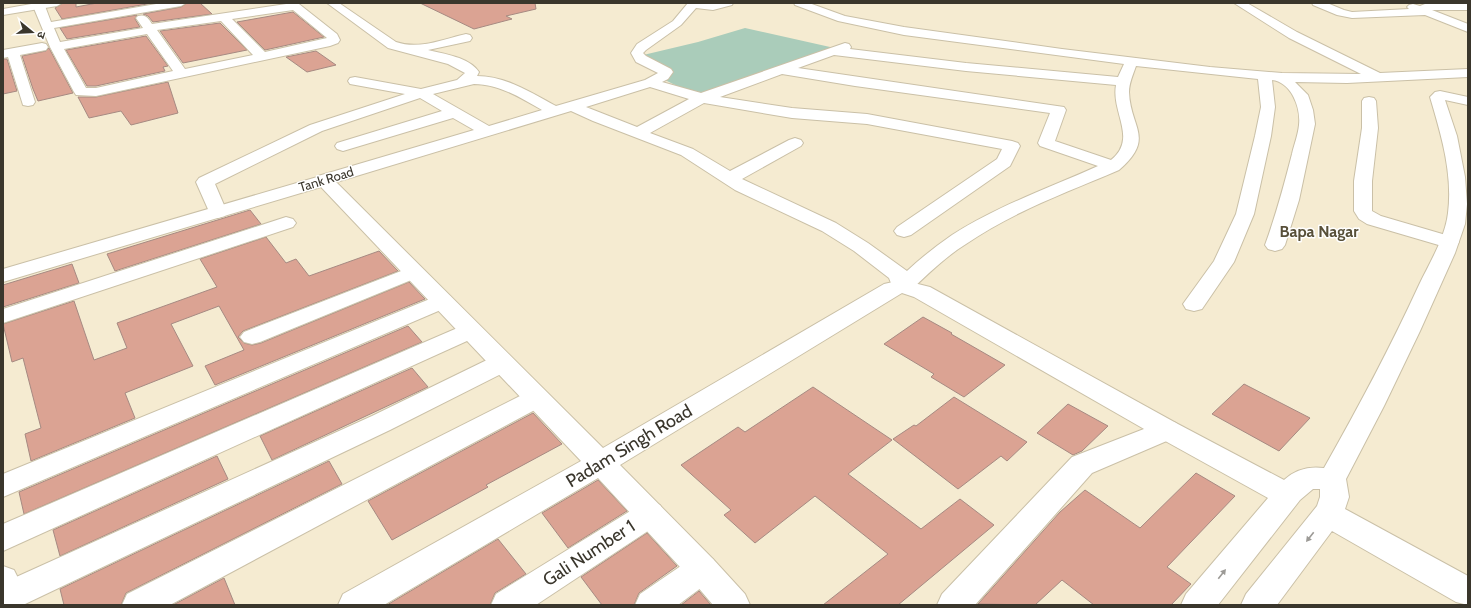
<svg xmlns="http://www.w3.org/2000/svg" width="1471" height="608" viewBox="0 0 1471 608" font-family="Cabin,'Noto Sans Devanagari',sans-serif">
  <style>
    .green { fill: #aaccba }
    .building { fill: #dba393; stroke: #a68a82 }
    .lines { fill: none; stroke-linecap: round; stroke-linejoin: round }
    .street-casing { stroke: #cac0a7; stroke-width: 2 }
    .secondary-casing { stroke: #cac0a7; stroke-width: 2 }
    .street { fill: #fff; fill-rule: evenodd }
    .secondary { fill: #fff; fill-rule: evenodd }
    .oneway { fill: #9c9a96 }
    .labels { text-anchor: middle; stroke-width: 3; stroke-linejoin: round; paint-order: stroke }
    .far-street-label { font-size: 13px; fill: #3a362c; stroke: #fff }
    .neighbourhood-label { font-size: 16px; font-weight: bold; fill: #585039; stroke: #fff }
    .near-street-label { font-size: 18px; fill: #3a362c; stroke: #fff }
  </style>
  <rect width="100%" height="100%" fill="#f5ebd1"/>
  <path class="green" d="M745,28L839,49L785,70L695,95L659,77L666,73L639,56L698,42Z"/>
  <g class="building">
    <path d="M63,3H76V7L97,3H153L62,19L55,8Z"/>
    <path d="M187,3H200L212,14L153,22L148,16L143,14L181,7Z"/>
    <path d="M420,3H535L536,9L506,16L512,19L474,29Z"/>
    <path d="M293,12L324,37L265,50L237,22Z"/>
    <path d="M137,15L135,19L140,27L67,39L60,28Z"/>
    <path d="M220,23L247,50L183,63L160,31Z"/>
    <path d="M146,36L168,66L163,67L165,71L96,86H87L66,50Z"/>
    <path d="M49,48L73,93L38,101L33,89L22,56L46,51Z"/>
    <path d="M316,51L336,65L307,72L286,57Z"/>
    <path d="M3,59H7L17,91L3,94Z"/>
    <path d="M168,82L178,113L131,125L121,111L89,118L78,97H96Z"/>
    <path d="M250,210L261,224L115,271L107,254Z"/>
    <path d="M266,237L286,263L296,259L309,276L379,251L398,271L243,331L238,337L244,343L252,345L261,343L409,282L425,299L215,385L205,366L244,350L219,306L171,324L193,366L125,393L135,418L31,461L25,434L41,428L23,358L12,362L3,324L74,301L94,360L127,348L117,323L217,287L200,259Z"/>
    <path d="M72,264L79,283L3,307V285Z"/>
    <path d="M923,317L952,333L951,334L1005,365L964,397L931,377L934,374L884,344Z"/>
    <path d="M408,326L422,342L24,514L19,492Z"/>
    <path d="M412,368L428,387L272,460L260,436Z"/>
    <path d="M1244,384L1310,418L1279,451L1212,414Z"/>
    <path d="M813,387L892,440L848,474L921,529L960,499L994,525L898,605H823L888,554L815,496L755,543L724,515L731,510L681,465L738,427L745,432Z"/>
    <path d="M954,397L1027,442L1007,461L1001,456L958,489L893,439L914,425L916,426Z"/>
    <path d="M1068,404L1108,426L1082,451L1073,455L1037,433Z"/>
    <path d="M533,413L562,444L486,485L488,487L392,540L368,501Z"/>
    <path d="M217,456L228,479L60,556L53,530Z"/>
    <path d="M329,461L342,484L126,593L121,605H64L60,589Z"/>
    <path d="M1196,473L1235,496L1167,567L1191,584L1171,605H1094L1062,580L1035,605L978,604L1060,512L1085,490L1140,528Z"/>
    <path d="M598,480L627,511L568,548L542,513Z"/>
    <path d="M647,533L677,566L639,593L634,605H602L581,577Z"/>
    <path d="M498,539L526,574L495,593L490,605H387Z"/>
    <path d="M224,578L235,605H173Z"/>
    <path d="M699,591L711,605H681Z"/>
  </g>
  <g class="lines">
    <defs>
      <g id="street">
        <path d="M40,3L45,6L51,22L162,3H186L181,6L54,28L60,42L143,28L136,18L138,16C146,14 148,18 152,24L293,3L299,4L337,34L340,40L338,43L330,46L96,96L76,95L74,92L50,47L33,6L35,4ZM293,10L327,38L265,52L232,19ZM221,21L253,55L185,69L157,30ZM147,34L173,71L96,88H86L64,49Z"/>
        <path d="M327,3H339L396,42C419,50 444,39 466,34L470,35L472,38L470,41L428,50C444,54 469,57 479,72L477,76C506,76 532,93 556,106L645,80L658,73L636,62L631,53L637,44L673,21L688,3H733L732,5L713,10L696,8L681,25L646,50L643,53L646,56L671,69L673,72L668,79L662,82L701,93L845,43L849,44L851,47L850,49L966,63L1118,77L1124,64L904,35L838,21L795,5L794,3H809L845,16L904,27L1062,49L1210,67L1282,73L1361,74L1289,38L1234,3H1247L1297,32L1380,73L1468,69V77L1347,83L1295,82L1308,95L1313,110L1315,124L1299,200L1285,245L1282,249L1275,251L1268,249L1265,245C1276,215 1284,185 1292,154C1294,145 1298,135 1299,125C1301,107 1291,82 1272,80L1275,107L1271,136L1254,214L1234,262L1202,309L1194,311L1186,309L1183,304L1214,261L1236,214L1255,136L1261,107L1258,79L1136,66C1133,75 1129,83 1129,92C1130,128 1156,138 1119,170C1068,192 1012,212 966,244C945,257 928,274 910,291L902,292L894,291L889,278L854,251L822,231L735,190L681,155L593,121L571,111L330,184L324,185L318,184L315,180L318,176L474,130L453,118L343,151L337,149L335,146L337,143L442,111L420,98L322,131L215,184L227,212L225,216L218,218L211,216L196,182L199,178L310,125L405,94L350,84L348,81L350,78L355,77L421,89L457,80L465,73L448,64L388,48ZM834,55L966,71L1116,85C1111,113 1138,138 1111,160L1055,141L1066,110L1064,107L798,68ZM782,74L855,86L1050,113L1038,143L1040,146L1098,166C1049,188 997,206 952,235C936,246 921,258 907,271L868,243L836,223L742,179L801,146L803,143L801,140L795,138L789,140L730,171L693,149L650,133L704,103L792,118L867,124L1002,149L997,159L897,227L894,231L897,235L904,237L911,235L1010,166L1020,146L1018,143L1012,141L867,114L792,108L720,97ZM474,84C499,84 521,98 542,110L489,126L433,94ZM650,87L689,99L637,127L586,107Z"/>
        <path d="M1312,3H1327L1344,10L1352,12L1409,9L1407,7L1409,5L1413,4L1420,6L1425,4H1468V10H1432L1468,24V32L1425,15L1352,18L1337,15L1313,5Z"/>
        <path d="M42,43L46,44L48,47L46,50L20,55L35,102L33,105L28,106L23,105L8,57L3,58V50Z"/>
        <path d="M1369,97L1374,98L1376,101L1378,128L1372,181V211L1381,216L1456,238L1459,242L1456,246L1449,248L1442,246L1367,224L1359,219L1354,211V181L1362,128V101L1364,98Z"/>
        <path d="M286,217L293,219L296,223L293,227L3,323V309Z"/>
        <path d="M414,266L421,268L424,272L421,276L260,342L252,344L244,342L240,337L244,332Z"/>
        <path d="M442,294L450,296L453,301L450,306L3,497V474Z"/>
        <path d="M470,324L478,326L481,331L478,336L3,551V524L462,326Z"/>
        <path d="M502,355L511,357L514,363L511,369L390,430L23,605H3V583L372,416L493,357Z"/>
        <path d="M537,389L546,392L550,398L546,404L170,605H122L127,594L528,392Z"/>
        <path d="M1167,420L1176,423L1180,430L1176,437L1092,473L975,605H937L942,594L1072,457Z"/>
        <path d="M650,502L660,505L665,514L660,523L536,605H491L496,594L640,505Z"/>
        <path d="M702,555L713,559L718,569L713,579L678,605H635L640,594L691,559Z"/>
      </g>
      <g id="secondary">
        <path d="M37,3H62L57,6L3,15V9Z"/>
        <path d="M1440,91L1468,97V105L1445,100L1457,136L1465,177L1467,204L1465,224L1455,253L1420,331L1384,406L1346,479L1349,497L1345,509L1468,576V605L1456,602L1332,531L1277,605H1241L1246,594L1317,506L1320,497V489H1313L1300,500L1218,605H1181L1186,594L1268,498L1158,437L914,297L902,293L620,465L713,559L745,594L750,605H713L691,579L598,478L384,605H338L343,594L581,461L321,187L3,282V269L324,175L330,176L603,448L884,284L902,280L930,287L1176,423L1284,480C1296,469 1309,466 1324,468C1358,408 1390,348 1419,285C1430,262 1445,238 1448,213C1453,174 1441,134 1430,97L1435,92Z"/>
        <path d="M3,566L14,570L19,580L25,605H3Z"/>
      </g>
    </defs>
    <use href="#street" class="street-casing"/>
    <use href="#secondary" class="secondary-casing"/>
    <use href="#street" class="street"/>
    <use href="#secondary" class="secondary"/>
  </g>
  <defs><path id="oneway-solid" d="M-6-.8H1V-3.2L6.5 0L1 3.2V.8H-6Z"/></defs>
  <g class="oneway">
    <use href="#oneway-solid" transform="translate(1310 537) rotate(128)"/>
    <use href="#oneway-solid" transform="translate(1222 574) rotate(-52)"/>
  </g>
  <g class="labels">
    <g class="far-street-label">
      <text transform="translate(326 179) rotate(-17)" y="5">Tank Road</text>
    </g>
    <g class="neighbourhood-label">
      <text x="1319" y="237">Bapa Nagar</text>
    </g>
    <g class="near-street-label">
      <text transform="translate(629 446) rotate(-31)" y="6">Padam Singh Road</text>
      <text transform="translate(589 553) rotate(-33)" y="6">Gali Number 1</text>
    </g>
  </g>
  <rect width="1471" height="608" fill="none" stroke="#3a362c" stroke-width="8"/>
  <g transform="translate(32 32) rotate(108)" stroke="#ffffff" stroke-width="3" paint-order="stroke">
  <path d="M0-3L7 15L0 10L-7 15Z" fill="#3a362c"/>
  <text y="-6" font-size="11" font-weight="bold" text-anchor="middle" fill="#3a362c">उ</text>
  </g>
</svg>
